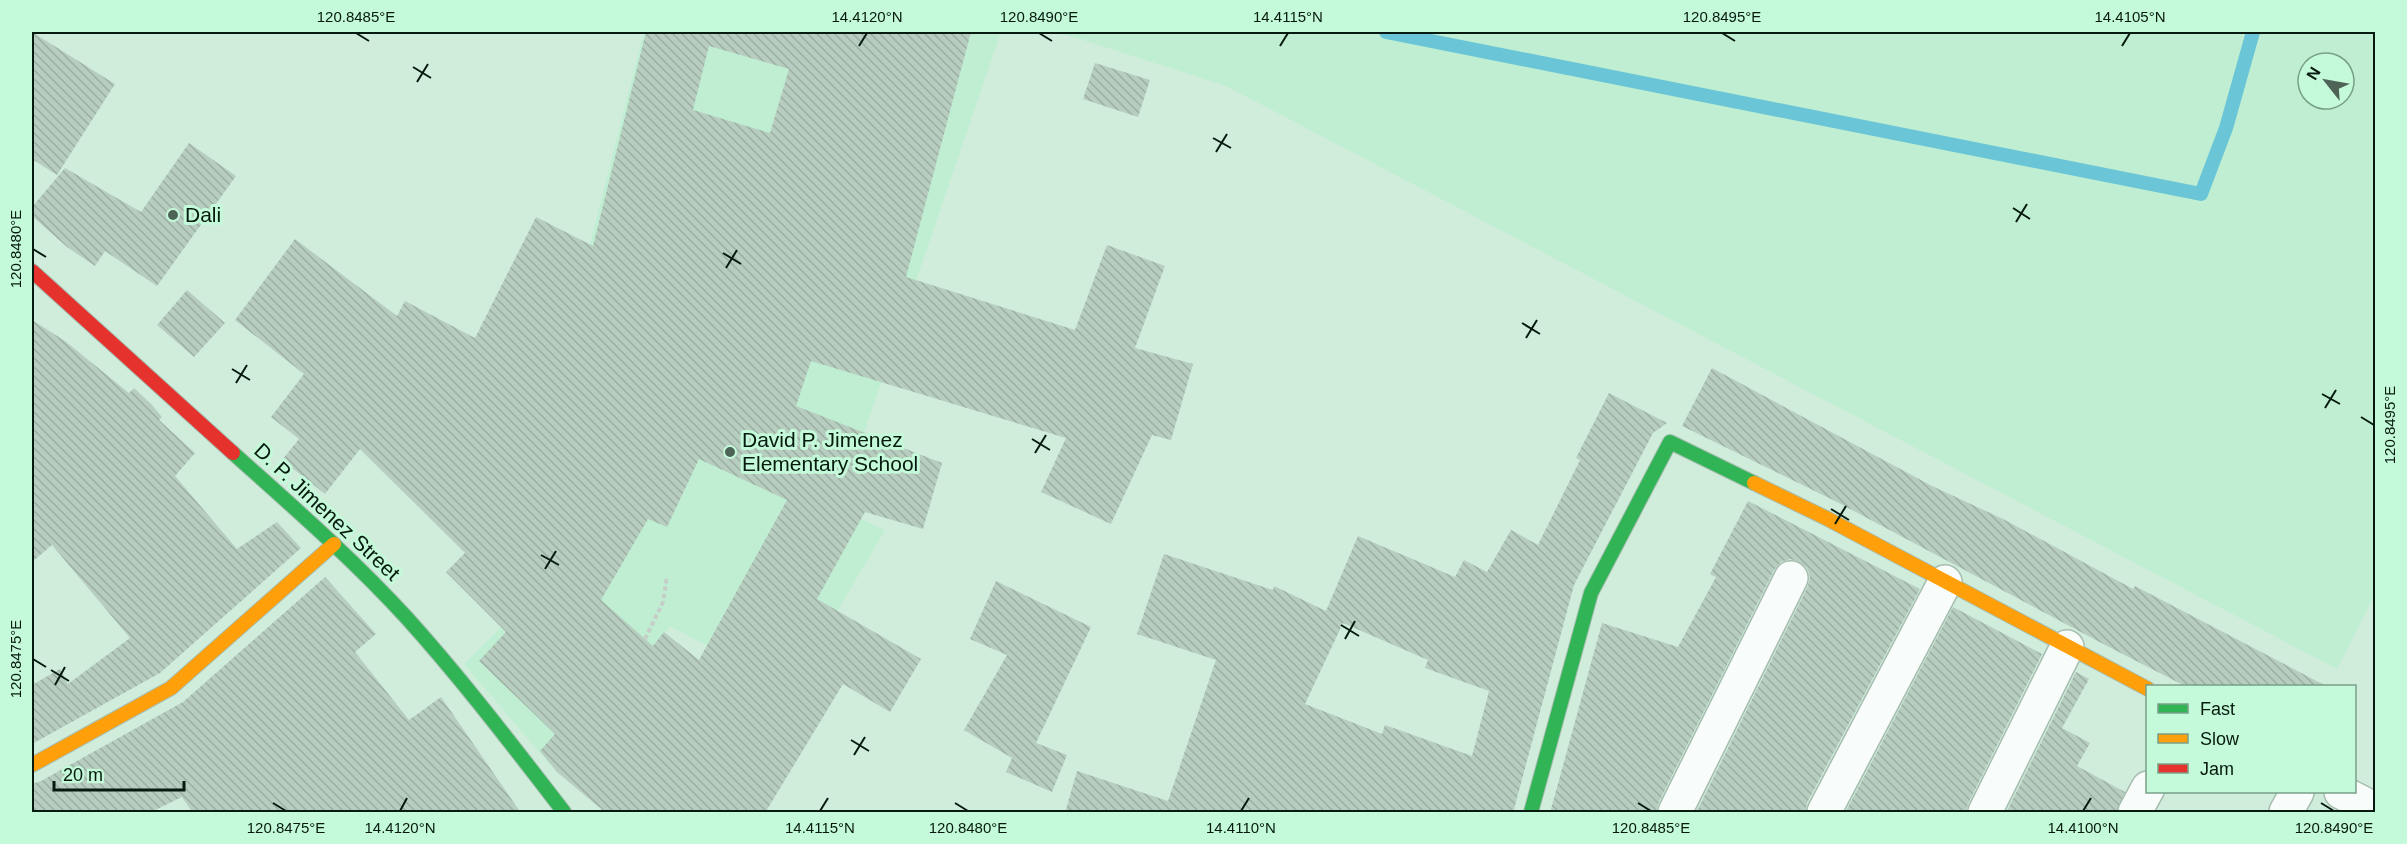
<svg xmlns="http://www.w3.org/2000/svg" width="2407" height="844" viewBox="0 0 2407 844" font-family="Helvetica,sans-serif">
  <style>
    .built { fill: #c0eed2; fill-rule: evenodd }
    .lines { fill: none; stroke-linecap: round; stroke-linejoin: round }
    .stream { stroke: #6ac6d6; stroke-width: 14 }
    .building { fill: url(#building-back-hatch); fill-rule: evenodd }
    .street-casing { stroke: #a6bdaf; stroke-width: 36 }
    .fast-casing { stroke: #a6bdaf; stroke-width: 16 }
    .slow-casing { stroke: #a6bdaf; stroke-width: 16 }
    .jam-casing { stroke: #a6bdaf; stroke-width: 16 }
    .path { stroke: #c6cec9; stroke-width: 4; stroke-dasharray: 4.5 3; stroke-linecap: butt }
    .street { stroke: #f8fcfa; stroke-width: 33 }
    .fast { stroke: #30b455; stroke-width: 14 }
    .slow { stroke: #ff9f0a; stroke-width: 14 }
    .jam { stroke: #e5322d; stroke-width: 14 }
    .ticks { fill: none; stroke: #061a0f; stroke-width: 2 }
    .poi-dot { fill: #4d6457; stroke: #c4f9d9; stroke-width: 2 }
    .labels { text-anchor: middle; stroke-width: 6; stroke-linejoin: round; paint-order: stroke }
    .poi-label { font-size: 21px; fill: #061a0f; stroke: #c4f9d9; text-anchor: start }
    .street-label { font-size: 21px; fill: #061a0f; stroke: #c4f9d9 }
    .neatline { fill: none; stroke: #061a0f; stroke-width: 2 }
    .ticks-label { font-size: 15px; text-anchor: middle; fill: #061a0f }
  </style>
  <defs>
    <pattern id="building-back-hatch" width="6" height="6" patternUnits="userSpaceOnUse" patternTransform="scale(1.5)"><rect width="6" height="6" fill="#b6cdbf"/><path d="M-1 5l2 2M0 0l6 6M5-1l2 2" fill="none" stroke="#9bafa3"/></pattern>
  </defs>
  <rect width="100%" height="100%" fill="#d0eddc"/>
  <g class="built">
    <path d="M644,32H1001L838,509L885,530L791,690L670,626L553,768L464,664L559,571L560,362Z"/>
    <path d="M1058,32H2375V594L2337,669L1226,86ZM2308,63H2344V99H2308Z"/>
  </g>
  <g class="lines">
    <path class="stream" d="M1386,32L2201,194L2226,128L2253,32"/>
  </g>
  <g class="building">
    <path d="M32,32L115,84L57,175L32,159Z"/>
    <path d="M646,32H971L906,277L1075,330L1107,245L1165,266L1135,348L1193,364L1171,440L1152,435L1111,524L1041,492L1066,438L811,361L796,406L942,463L923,529L865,512L817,599L921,659L890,712L843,684L765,813H606L557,772L540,751L555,734L479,661L506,632L446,572L465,553L360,449L325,494L282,460L299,439L271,417L304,374L235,320L295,239L397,316L405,301L475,338L536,217L593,246ZM709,46L789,69L770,133L693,110ZM699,459L787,500L699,660L664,632L653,646L601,600L648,519L667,527Z"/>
    <path d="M1095,63L1150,80L1138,117L1083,99Z"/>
    <path d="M189,143L236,176L157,286L105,251L95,266L67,247L32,216V207L65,168L141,212Z"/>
    <path d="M187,290L225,323L194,357L157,325Z"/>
    <path d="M32,320L65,341L129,393L134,388L151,404L162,417L159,420L195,453L175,476L237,549L277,522L301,548L160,673L32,744V685L60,669L68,684L130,638L52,545L32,562Z"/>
    <path d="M1712,368L1932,486L2003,519L2133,589L2135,586L2328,687H2187L2107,646L1835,501L1682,426Z"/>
    <path d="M1609,393L1667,423L1653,433L1574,585L1513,813H1065L1077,771L1168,801L1216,660L1137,634L1164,554L1273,590L1274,586L1326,611L1358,536L1455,577L1464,560L1487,572L1511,530L1538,545L1580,460L1576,458ZM1343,623L1428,660L1425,668L1489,691L1472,756L1385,725L1382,734L1305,704Z"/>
    <path d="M1748,501L1920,589L1807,803L1805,813H1696L1808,586L1810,577L1807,568L1800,562L1790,559L1781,562L1774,570L1658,804L1656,813H1550L1602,623L1678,647L1716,577L1710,574Z"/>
    <path d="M325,577L376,634L355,652L409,720L441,697L521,813H193L182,797L149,813H32V784L41,781L183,702Z"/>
    <path d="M996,581L1091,627L1036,743L1067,755L1052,792L1006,772L1012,758L964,730L1007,655L970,639Z"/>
    <path d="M1953,607L2042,654L1968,804L1966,813H1845Z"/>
    <path d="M2076,672L2089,679L2062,728L2090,743L2077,766L2125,792L2116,813H2006Z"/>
  </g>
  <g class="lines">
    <defs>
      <g id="street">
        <path d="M2341,792L2376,810"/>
        <path d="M1675,812L1791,578"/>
        <path d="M1824,812L1945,582"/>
        <path d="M1985,812L2067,647"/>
        <path d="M2135,812L2148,788"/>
        <path d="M2286,812L2297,792"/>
      </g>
      <g id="fast">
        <path d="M233,453C292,506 352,558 406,617C462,679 513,746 564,812"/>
        <path d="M1531,812L1591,593L1670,442L1754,483"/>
      </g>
      <g id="slow">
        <path d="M1754,483L1826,518L2148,689"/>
        <path d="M32,765L171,688L334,544"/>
      </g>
      <path id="jam" d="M32,271L233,453"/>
    </defs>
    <use href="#street" class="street-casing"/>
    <use href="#fast" class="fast-casing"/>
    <use href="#slow" class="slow-casing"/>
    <use href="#jam" class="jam-casing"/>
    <path class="path" d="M645,639L663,602L667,576"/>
    <use href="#street" class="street"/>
    <use href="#fast" class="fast"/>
    <use href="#slow" class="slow"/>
    <use href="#jam" class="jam"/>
  </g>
  <path class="ticks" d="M356,33L369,41M1039,33L1052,41M1722,33L1735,41M859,46L867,33M1280,46L1288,33M2122,46L2130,33M413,67L431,78M417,82L428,64M1213,138L1231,148M1216,152L1227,134M2013,208L2030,219M2016,222L2027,204M33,249L46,257M723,253L741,264M726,268L737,250M1522,323L1540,334M1526,338L1537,320M232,369L250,380M236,383L247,365M2322,394L2340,404M2325,408L2336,390M2361,417L2374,425M1032,439L1050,450M1035,453L1046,435M1831,509L1849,520M1835,524L1846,506M541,555L559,565M545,569L556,551M1341,625L1359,636M1345,639L1355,621M33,659L46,667M51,670L69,681M55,685L65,667M851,740L869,751M854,755L865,737M273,803L286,811M955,803L968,811M1638,803L1651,811M2321,803L2334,811M400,811L407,798M820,811L828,798M1241,811L1249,798M2083,811L2091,798"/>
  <g class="poi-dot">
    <circle cx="173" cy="215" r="6"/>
    <circle cx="730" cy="452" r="6"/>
  </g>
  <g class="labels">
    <g class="poi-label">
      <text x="185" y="222">Dali</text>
      <text x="742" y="447">David P. Jimenez<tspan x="742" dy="24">Elementary School</tspan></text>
    </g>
    <g class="street-label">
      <text transform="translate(327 512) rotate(43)" y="7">D. P. Jimenez Street</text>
    </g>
  </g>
  <rect width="2407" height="844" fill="none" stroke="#c4f9d9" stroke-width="66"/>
  <rect x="2146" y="685" width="210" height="108" fill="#c4f9d9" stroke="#78a088" stroke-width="1.5"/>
  <rect x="2158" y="704" width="30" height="9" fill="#30b455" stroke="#78a088" stroke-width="1.5"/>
  <text x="2200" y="715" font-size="18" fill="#061a0f">Fast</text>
  <rect x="2158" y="734" width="30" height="9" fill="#ff9f0a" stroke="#78a088" stroke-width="1.5"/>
  <text x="2200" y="745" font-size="18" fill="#061a0f">Slow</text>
  <rect x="2158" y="764" width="30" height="9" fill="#e5322d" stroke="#78a088" stroke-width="1.5"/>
  <text x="2200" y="775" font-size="18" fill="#061a0f">Jam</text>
  <g transform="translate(2326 81) rotate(301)"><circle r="28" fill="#c4f9d9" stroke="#78a088" stroke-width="1.5"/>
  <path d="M0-4.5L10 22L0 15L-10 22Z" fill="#4d6457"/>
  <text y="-9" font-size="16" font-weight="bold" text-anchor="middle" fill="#061a0f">N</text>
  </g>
  <path d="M54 781v9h130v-9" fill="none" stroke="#061a0f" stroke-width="3"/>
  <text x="63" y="781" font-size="18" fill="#061a0f" stroke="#c4f9d9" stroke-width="4.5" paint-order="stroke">20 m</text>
  <rect x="33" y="33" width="2341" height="778" class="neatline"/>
  <g class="ticks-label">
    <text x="356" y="22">120.8485°E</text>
    <text x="867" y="22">14.4120°N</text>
    <text x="1039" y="22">120.8490°E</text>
    <text x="1288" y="22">14.4115°N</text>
    <text x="1722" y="22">120.8495°E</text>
    <text x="2130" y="22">14.4105°N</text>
    <text transform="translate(16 249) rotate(-90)" y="5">120.8480°E</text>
    <text transform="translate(2390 425) rotate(-90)" y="5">120.8495°E</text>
    <text transform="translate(16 659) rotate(-90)" y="5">120.8475°E</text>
    <text x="286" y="833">120.8475°E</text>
    <text x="400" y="833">14.4120°N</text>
    <text x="820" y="833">14.4115°N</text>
    <text x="968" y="833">120.8480°E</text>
    <text x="1241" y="833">14.4110°N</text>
    <text x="1651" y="833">120.8485°E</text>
    <text x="2083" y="833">14.4100°N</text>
    <text x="2334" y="833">120.8490°E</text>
  </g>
</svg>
